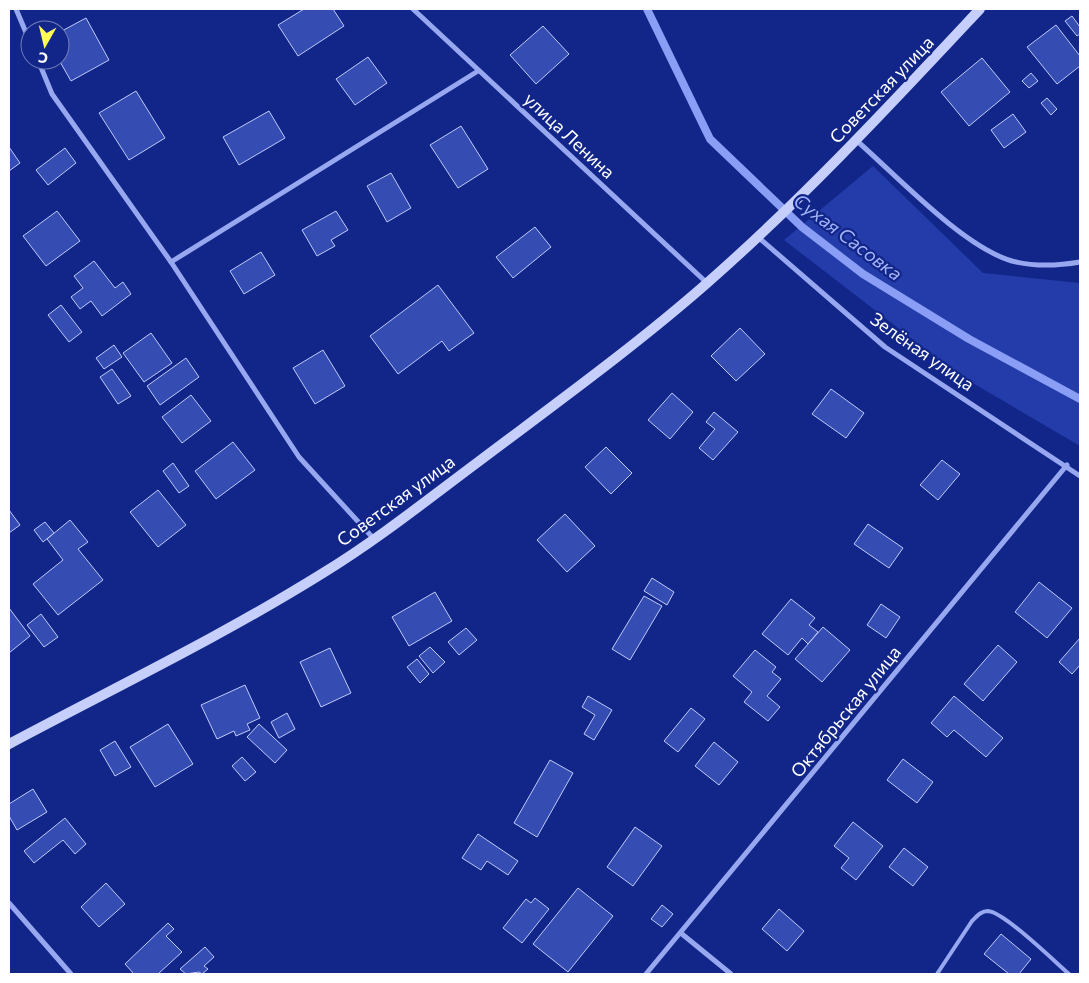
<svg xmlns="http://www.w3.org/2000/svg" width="1089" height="983" viewBox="0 0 1089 983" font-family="Commissioner,sans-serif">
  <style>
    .green { fill: #233ca9 }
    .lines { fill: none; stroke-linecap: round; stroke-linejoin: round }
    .stream { stroke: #899ef4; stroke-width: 8 }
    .building { fill: #354cb2; stroke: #becafc }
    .lane { stroke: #97a8f1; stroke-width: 4 }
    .street { stroke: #97a8f1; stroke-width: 5 }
    .secondary { stroke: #c6cffc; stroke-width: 10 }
    .labels { text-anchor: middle; stroke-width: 4.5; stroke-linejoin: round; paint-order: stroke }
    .street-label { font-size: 18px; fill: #fff; stroke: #12268a }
    .water-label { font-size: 19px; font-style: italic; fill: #a3b3f8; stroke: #12268a }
  </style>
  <rect width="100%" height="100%" fill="#12268a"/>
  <path class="green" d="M873,166L983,273L1080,283V446L959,375L784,240Z"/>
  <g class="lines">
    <path class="stream" d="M647,9L710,139L802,227L863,274L969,339L1080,399"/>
  </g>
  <g class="building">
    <path d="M304,9H333L344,26L298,56L278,25Z"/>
    <path d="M1072,16L1080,27V34L1077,36L1065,21Z"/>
    <path d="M86,18L109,60L71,81L59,60L60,32Z"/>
    <path d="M1056,25L1080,56V66L1057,84L1027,47Z"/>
    <path d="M543,26L569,54L536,84L510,55Z"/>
    <path d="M368,57L387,83L355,105L336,79Z"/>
    <path d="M982,58L1010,92L969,126L941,92Z"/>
    <path d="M1031,73L1038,81L1029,88L1022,81Z"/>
    <path d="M136,91L165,138L129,160L99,113Z"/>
    <path d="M1047,98L1057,109L1051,115L1041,103Z"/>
    <path d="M269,111L285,138L239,165L223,137Z"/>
    <path d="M1013,114L1026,132L1004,148L991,130Z"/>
    <path d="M461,126L488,169L458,188L430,145Z"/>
    <path d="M9,147L20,163L9,171Z"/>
    <path d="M65,148L76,163L48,185L36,170Z"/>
    <path d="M391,173L411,208L387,222L367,186Z"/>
    <path d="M57,211L80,241L46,266L23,236Z"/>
    <path d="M336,211L348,230L331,240L335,246L317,256L302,230Z"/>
    <path d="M535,227L551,247L513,278L496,257Z"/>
    <path d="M261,252L275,275L244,294L230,271Z"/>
    <path d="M94,261L115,288L123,282L131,294L102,316L91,301L80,309L71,297L83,288L74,276Z"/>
    <path d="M438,285L474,333L449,351L442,341L398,374L370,336Z"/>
    <path d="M61,305L82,332L69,342L48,315Z"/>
    <path d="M740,328L765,354L736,381L711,356Z"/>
    <path d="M151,333L172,363L144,382L123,353Z"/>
    <path d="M114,345L122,357L104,369L96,358Z"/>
    <path d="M323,350L345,386L315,404L293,368Z"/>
    <path d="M186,358L199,377L160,405L147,386Z"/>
    <path d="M112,369L131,396L118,404L100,377Z"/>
    <path d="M831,389L864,413L846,438L812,414Z"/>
    <path d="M672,393L693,412L670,439L648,420Z"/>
    <path d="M191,395L211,421L182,443L162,417Z"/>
    <path d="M714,412L738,432L713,460L699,448L715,429L706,422Z"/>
    <path d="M233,442L255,470L216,499L195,471Z"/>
    <path d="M606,447L632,473L611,494L585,467Z"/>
    <path d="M942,460L960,474L938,500L920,485Z"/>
    <path d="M173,463L189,486L179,493L163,471Z"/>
    <path d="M158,490L186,525L158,547L130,512Z"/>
    <path d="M9,510L20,525L9,533Z"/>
    <path d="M565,514L595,546L567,572L537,540Z"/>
    <path d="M70,520L88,542L78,549L103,580L58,615L33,584L63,560L47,539Z"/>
    <path d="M45,522L54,533L43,542L34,530Z"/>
    <path d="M868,524L903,548L889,568L854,544Z"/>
    <path d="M652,578L674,592L667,605L644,591Z"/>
    <path d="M1039,582L1072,608L1047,638L1015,612Z"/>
    <path d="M435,592L452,621L409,646L392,617Z"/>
    <path d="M644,596L662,606L630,660L612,649Z"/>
    <path d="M791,599L815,618L809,625L818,632L808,644L802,638L788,655L762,634Z"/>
    <path d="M881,604L900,617L886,638L867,625Z"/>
    <path d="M9,608L30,636L9,653Z"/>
    <path d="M41,614L58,637L44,647L27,625Z"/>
    <path d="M823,627L850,650L822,682L795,659Z"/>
    <path d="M466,628L477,640L459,655L448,642Z"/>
    <path d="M1080,638V665L1072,674L1059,662Z"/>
    <path d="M998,645L1017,662L983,701L964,684Z"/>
    <path d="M430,647L445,662L433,673L419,656Z"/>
    <path d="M330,648L351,693L321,707L300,662Z"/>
    <path d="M755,650L776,667L772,672L781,679L767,696L780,707L768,721L744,702L752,692L733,676Z"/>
    <path d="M417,659L429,674L420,683L407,667Z"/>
    <path d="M245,685L260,718L247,724L250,730L236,736L234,731L217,739L201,705Z"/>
    <path d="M588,696L612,710L594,740L584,734L595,715L582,707Z"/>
    <path d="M954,696L1003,738L986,757L954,730L947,737L931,723Z"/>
    <path d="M691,708L705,719L678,752L664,741Z"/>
    <path d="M287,713L295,729L279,738L271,722Z"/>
    <path d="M168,724L193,764L155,787L130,747Z"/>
    <path d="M259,724L287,750L275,763L247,737Z"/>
    <path d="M115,741L131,767L115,776L100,750Z"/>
    <path d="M714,742L738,762L719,785L695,766Z"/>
    <path d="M242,757L256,772L245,781L232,766Z"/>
    <path d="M903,759L933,782L917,803L887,780Z"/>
    <path d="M550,760L573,773L537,837L514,823Z"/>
    <path d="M33,789L47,812L17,830L9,816V804Z"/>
    <path d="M65,818L86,844L75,854L63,840L34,863L24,851Z"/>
    <path d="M853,822L883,846L856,880L841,868L849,858L834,846Z"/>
    <path d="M635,827L662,846L633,886L607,867Z"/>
    <path d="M478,834L518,861L508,875L487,861L481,870L462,858Z"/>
    <path d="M904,848L928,867L913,886L889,867Z"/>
    <path d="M106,883L125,904L99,927L81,907Z"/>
    <path d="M578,888L613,916L568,972L533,944Z"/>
    <path d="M535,898L549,909L522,943L503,928L526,899L531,903Z"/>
    <path d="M662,905L673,914L662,927L651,919Z"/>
    <path d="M779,909L804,931L787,951L762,929Z"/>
    <path d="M168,923L174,929L166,936L182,952L158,974H134L125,964Z"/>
    <path d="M1001,934L1031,959L1019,974H1009L984,954Z"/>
    <path d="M205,947L214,957L204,966L208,969L202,974L199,972L186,974L180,969Z"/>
  </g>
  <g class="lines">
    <path class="lane" d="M937,974L972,921C977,916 981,911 988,911C1004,912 1055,962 1069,974"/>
    <g class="street">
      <path d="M16,9L30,42"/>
      <path d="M413,9L707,283"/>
      <path d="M38,60L52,94L171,262L299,457L374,539"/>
      <path d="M857,141C896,175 963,247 1012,261C1035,267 1057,266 1080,262"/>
      <path d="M758,237L885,347L1080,476"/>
      <path d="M171,262L478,71"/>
      <path d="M9,903L71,974"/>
      <path d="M682,934L731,974"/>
      <path d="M646,974L1067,465"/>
    </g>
    <path class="secondary" d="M9,744C114,688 222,636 323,573C377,540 427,500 478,462C555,404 634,347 706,284C804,198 892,103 980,9"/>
  </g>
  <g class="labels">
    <g class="street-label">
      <text transform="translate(882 90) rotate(-46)" y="6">Советская улица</text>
      <text transform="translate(569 136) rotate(43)" y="6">улица Ленина</text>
      <text transform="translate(922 352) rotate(35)" y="6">Зелёная улица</text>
      <text transform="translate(396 501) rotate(-36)" y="6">Советская улица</text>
      <text transform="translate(846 712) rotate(-51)" y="6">Октябрьская улица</text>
    </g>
    <g class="water-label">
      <text transform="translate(848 237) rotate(37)" y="7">Сухая Сасовка</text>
    </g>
  </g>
  <rect width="1089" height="983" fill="none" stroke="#ffffff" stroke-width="20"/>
  <g transform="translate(45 45) rotate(188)"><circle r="24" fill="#12268a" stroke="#717db9"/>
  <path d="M0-4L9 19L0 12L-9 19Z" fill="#fffb57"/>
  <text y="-8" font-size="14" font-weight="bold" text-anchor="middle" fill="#ffffff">С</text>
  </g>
</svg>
